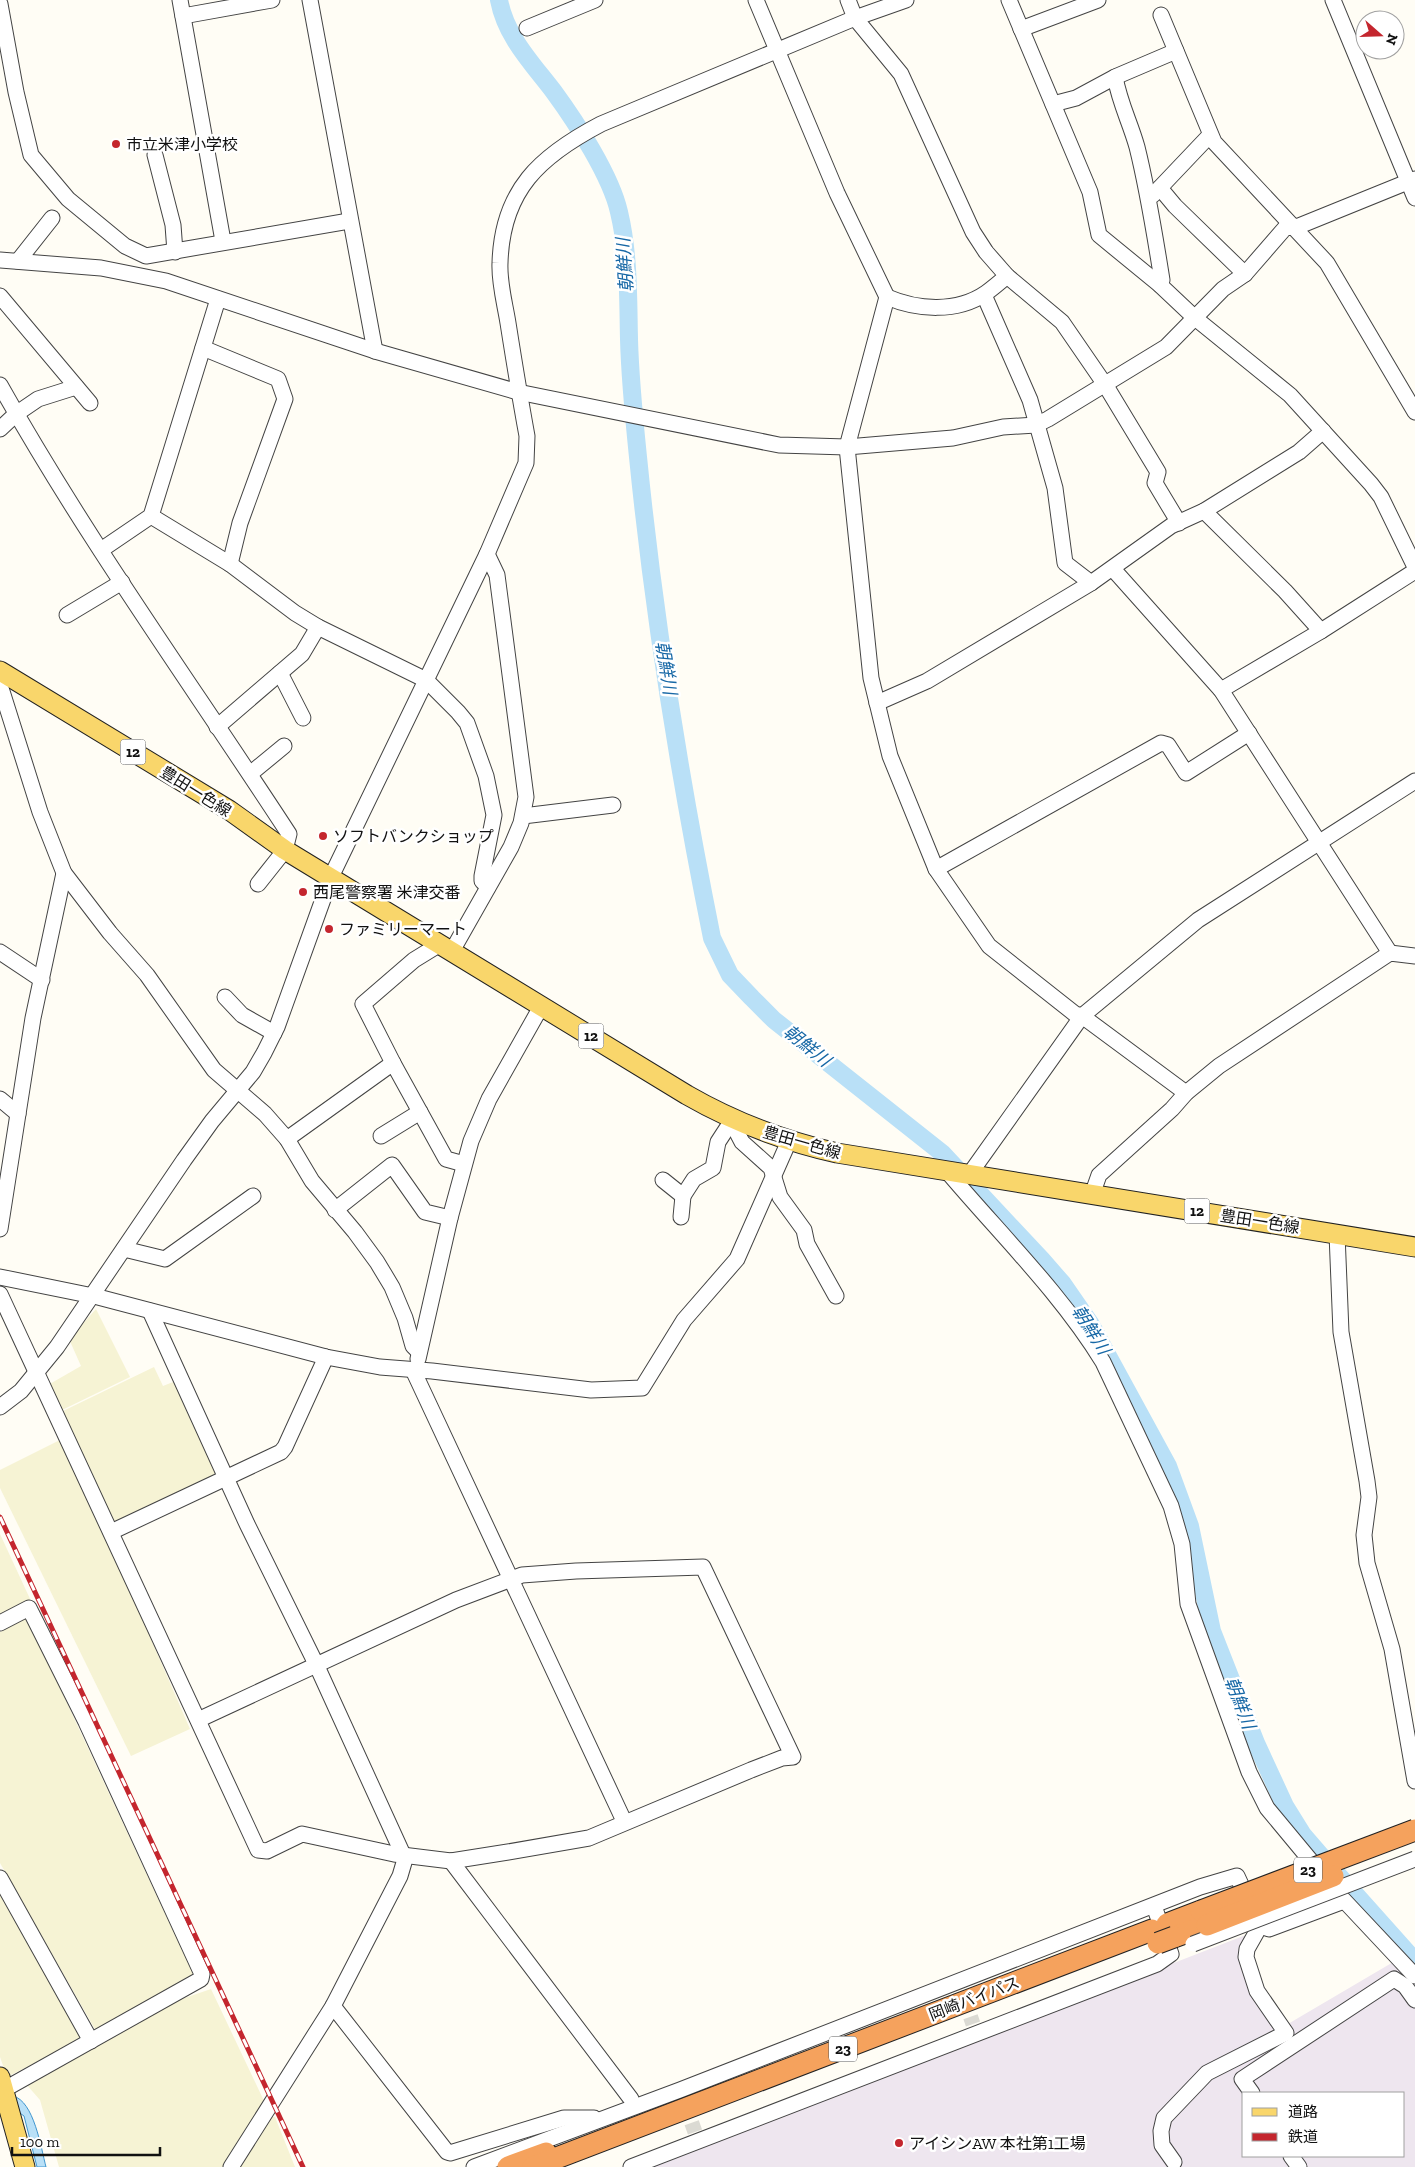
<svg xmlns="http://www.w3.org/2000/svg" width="1415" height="2167" viewBox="0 0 1415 2167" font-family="'Zilla Slab','Noto Sans JP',serif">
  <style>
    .industrial { fill: #eee6ef; fill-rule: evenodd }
    .farmland { fill: #f6f3d4 }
    .water { fill: #b9e0f7; stroke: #3f96cf }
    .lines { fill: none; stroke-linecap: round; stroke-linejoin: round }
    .river { stroke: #b9e0f7; stroke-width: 18 }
    .minor-tunnel { stroke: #dbdad3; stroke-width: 15; stroke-dasharray: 15 8; stroke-linecap: butt }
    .minor-casing { stroke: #444; stroke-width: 17 }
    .major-casing { stroke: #222; stroke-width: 21 }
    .highway-casing { stroke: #222; stroke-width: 23 }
    .minor { stroke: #fff; stroke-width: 15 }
    .major { stroke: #f9d66b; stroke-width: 19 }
    .highway { stroke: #f5a25d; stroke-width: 21 }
    .rail-casing { stroke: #c4262e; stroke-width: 5 }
    .rail { stroke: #fff; stroke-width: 3; stroke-dasharray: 9; stroke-linecap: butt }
    .minor-bridge-casing { stroke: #444; stroke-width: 17; stroke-linecap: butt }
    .highway-bridge-casing { stroke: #222; stroke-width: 23; stroke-linecap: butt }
    .minor-bridge { stroke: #fff; stroke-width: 15 }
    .highway-bridge { stroke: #f5a25d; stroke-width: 21 }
    .poi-dot { fill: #c4262e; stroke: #fff; stroke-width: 2 }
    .labels { text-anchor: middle; stroke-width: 5; stroke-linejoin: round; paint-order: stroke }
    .shield { fill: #fff; stroke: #585858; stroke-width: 1 }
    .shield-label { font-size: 15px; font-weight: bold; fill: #111 }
    .poi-label { font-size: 16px; fill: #111; stroke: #fff; text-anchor: start }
    .street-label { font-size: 16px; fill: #111; stroke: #fff }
    .water-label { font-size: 18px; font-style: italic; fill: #1768a6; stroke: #fff }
  </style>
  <rect width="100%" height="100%" fill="#fffdf5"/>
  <path class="industrial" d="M1251,1933L1240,1952L1276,2031L1395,1961L1415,1984V2167H648ZM1244,2093H1404V2156H1244Z"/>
  <g class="farmland">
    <path d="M96,1309L130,1377L60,1411L48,1385L81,1366L69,1339Z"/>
    <path d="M154,1367L163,1386L178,1380L221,1473L114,1523L61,1412Z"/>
    <path d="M60,1440L131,1593L190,1729L131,1756L0,1488V1470Z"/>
    <path d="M0,1534L31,1601L0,1618Z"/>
    <path d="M27,1617L193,1974L96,2031L0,1863V1632Z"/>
    <path d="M2,1893L82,2039L7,2077L0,2057V1894Z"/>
    <path d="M211,1989L265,2103L224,2167H59L40,2100L26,2084L170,2003Z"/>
    <path d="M267,2117H275L295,2167H235Z"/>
  </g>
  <path class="water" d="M13,2096C34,2101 41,2148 46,2167H37L24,2116L17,2111Z"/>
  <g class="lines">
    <path class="river" d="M499,0C506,37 532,63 554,92C576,122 611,176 619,212C629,254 628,296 629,339C630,379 634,418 638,457C654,618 680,779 712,938L730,975L752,998L774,1020L942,1153L1042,1260L1063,1284L1090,1323L1168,1466L1190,1526L1212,1631L1256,1743L1285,1806L1303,1835L1322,1857L1415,1961"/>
    <g class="minor-tunnel">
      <path d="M963,1995L973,2024"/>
      <path d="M684,2101L695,2132"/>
    </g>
    <defs>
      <g id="minor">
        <path d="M180,0L223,241"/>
        <path d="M310,0L375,351"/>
        <path d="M756,0L837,193L887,297L847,447L871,678L890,756L936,869L989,946L1075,1014L1082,1016L1186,1093"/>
        <path d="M848,0L855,18L901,74L973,232L986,252L1007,276L1062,322L1106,386L1158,472L1155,483L1179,523"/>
        <path d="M1009,0L1090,192L1099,235L1160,285L1195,318L1290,395L1371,484L1381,497L1415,567"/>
        <path d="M1333,0L1415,198"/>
        <path d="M0,4L16,92L31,155L68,199L125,246L146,256L349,221"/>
        <path d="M1161,15L1214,142L1327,263L1415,412"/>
        <path d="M183,16L272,0"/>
        <path d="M527,28L595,0"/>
        <path d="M1021,29L1098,0"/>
        <path d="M1115,77C1120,104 1130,122 1137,147C1148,191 1155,236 1162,280L1160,285"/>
        <path d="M1053,104L1076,98L1115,77L1176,51"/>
        <path d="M155,155L173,225L175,252"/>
        <path d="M1160,188L1175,206L1245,274"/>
        <path d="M1153,195L1210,135"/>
        <path d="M0,260L101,268L166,281L375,351L518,392L779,445L847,447L953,438L1003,427L1036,425L1048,419L1166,347L1223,289L1245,274L1285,228L1299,226L1415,179"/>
        <path d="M18,261L52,218"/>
        <path d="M984,295L1030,400L1055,488L1065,563L1091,583"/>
        <path d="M0,296L90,403"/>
        <path d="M887,297C917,310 957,313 986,293C993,288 1000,282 1007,276"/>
        <path d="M203,348L278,379L285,399L240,523L230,564"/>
        <path d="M0,385C87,540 192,685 289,834L285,850L258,884"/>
        <path d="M0,429L16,414L38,399L76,387"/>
        <path d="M1204,511L1285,591L1321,631"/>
        <path d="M151,516L230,564L295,613L318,627L426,680L458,712L467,723L486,776L494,815L482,876V881L488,887"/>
        <path d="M101,550L151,516L218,299"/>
        <path d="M1113,569L1221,690L1390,953"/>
        <path d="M67,615L122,582"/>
        <path d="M280,673L303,718"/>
        <path d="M0,685L40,812L64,873L110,933L147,975L214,1070L265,1114L287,1139L312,1181L355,1232L377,1262L392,1287L405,1318L413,1346L419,1352"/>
        <path d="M1221,690L1321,631L1415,571"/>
        <path d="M877,703L927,681L1091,583L1171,526L1204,511L1299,452L1323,431"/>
        <path d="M217,727L302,654L318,627"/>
        <path d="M250,774L284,746"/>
        <path d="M523,816L613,805"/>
        <path d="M936,869L1161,743L1168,745L1186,773L1249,733"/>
        <path d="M452,951L511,847L521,823L526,797L497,575L487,554"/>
        <path d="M0,952L42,980"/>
        <path d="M225,997L242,1015L274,1033"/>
        <path d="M393,1063L363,1004L414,960L440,944"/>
        <path d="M0,1099L18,1114"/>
        <path d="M729,1117L742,1142L771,1168L780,1197L804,1230L807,1244L836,1296"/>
        <path d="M381,1136L420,1112"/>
        <path d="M287,1139L393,1063L446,1159L464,1164"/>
        <path d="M946,1170C999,1233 1060,1292 1103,1362L1171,1506L1182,1544L1188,1604L1249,1772L1267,1808L1321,1873"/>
        <path d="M969,1175L1082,1016L1198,920L1415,781"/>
        <path d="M663,1180L683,1196L694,1179L713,1168L718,1142L731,1122"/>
        <path d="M1092,1195L1099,1175L1172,1109L1186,1093L1219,1066L1390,953L1415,956"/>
        <path d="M335,1210L392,1165L425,1212L450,1218"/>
        <path d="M681,1217L683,1196"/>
        <path d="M0,1229L33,1018L64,873"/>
        <path d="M1337,1234L1341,1332L1367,1481L1369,1497L1364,1535L1367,1563L1392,1649L1415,1781"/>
        <path d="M124,1249L165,1259L253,1196"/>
        <path d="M0,1277L98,1297L326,1357L380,1367L432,1371L591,1390L642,1388L684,1320L737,1259L789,1141"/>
        <path d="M0,1294L258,1850L267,1851L302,1834L394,1854L451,1861L508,1852L589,1838L751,1770L782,1758L793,1757L703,1567L576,1571L522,1575L456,1600L198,1720"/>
        <path d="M150,1311L247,1524L316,1664L405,1859L400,1876L333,2006L231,2167"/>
        <path d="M418,1359L450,1218L471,1141L489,1099L542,1005"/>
        <path d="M413,1370L624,1821"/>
        <path d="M0,1407L21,1391L57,1347L184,1160L212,1121L253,1072L264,1053L277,1027L331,877L487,554L526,463L527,436C520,398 514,361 508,323C505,304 499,283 500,263C502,190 540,156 601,124L855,18L906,0"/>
        <path d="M111,1532L281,1452L285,1447L326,1357"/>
        <path d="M0,1623L29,1608L86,1722L202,1974L201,1979L5,2089"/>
        <path d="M451,1861L631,2099"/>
        <path d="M0,1878L91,2041"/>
        <path d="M1339,1895L1415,1976"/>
        <path d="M333,2006L447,2152L450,2153L564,2118H594"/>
        <path d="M1252,2093L1242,2079L1394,1979L1405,1986L1415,2000"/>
        <path d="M1291,2156L1299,2167"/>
        <path d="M1174,2162L1162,2145L1161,2131L1164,2118L1207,2073L1286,2033L1257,1991L1246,1957L1247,1949L1260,1926"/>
        <path d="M474,2167L680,2090L1200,1887L1237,1876L1260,1926L1269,1929L1344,1901"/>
        <path d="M631,2167L1157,1964L1171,1954L1154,1906"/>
      </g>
      <g id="major">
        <path d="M0,671L229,810L285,850L687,1095C734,1122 784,1141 837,1153L1415,1247"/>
        <path d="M0,2077L25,2167"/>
      </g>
      <g id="highway">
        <path d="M1167,1924L1201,1911"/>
        <path d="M1174,1937L1207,1925"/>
        <path d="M508,2167L546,2153"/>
        <path d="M533,2167L1152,1930"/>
      </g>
    </defs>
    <use href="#minor" class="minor-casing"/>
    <use href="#major" class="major-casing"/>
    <use href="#highway" class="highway-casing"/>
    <use href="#minor" class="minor"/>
    <use href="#major" class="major"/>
    <use href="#highway" class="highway"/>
    <defs>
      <path id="rail" d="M0,1517L303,2167"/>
    </defs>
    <use href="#rail" class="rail-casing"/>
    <use href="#rail" class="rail"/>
    <defs>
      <path id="minor-bridge" d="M1193,1944L1415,1859"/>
      <g id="highway-bridge">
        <path d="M1201,1911L1415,1830"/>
        <path d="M1207,1925L1333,1876"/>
        <path d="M1158,1943L1174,1937"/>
      </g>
    </defs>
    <use href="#minor-bridge" class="minor-bridge-casing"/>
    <use href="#highway-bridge" class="highway-bridge-casing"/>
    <use href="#minor-bridge" class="minor-bridge"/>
    <use href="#highway-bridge" class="highway-bridge"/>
  </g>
  <g class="poi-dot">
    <circle cx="116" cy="144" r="5"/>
    <circle cx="323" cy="836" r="5"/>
    <circle cx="303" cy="892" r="5"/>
    <circle cx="329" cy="929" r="5"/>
    <circle cx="899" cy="2143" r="5"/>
  </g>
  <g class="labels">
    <g class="shield">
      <rect x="120.5" y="739.5" width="25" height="25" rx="4"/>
      <rect x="578.5" y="1023.5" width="25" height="25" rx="4"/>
      <rect x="1184.5" y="1198.5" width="25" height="25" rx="4"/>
      <rect x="1294" y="1857.5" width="28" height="25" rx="4"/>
      <rect x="829" y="2036.5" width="28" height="25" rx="4"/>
    </g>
    <g class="shield-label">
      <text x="133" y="757">12</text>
      <text x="591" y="1041">12</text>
      <text x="1197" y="1216">12</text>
      <text x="1308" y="1875">23</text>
      <text x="843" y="2054">23</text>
    </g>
    <g class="poi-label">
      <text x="126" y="150">市立米津小学校</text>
      <text x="333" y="842">ソフトバンクショップ</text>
      <text x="313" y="898">西尾警察署 米津交番</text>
      <text x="339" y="935">ファミリーマート</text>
      <text x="909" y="2149">アイシンAW 本社第1工場</text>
    </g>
    <g class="street-label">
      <text transform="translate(196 791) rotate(32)" y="6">豊田一色線</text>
      <text transform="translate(802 1142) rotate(16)" y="6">豊田一色線</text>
      <text transform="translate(1260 1221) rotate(9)" y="6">豊田一色線</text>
      <text transform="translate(974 1998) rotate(-21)" y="6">岡崎バイパス</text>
    </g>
    <g class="water-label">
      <text transform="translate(625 265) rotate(-94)" y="6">朝鮮川</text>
      <text transform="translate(666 668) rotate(81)" y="6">朝鮮川</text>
      <text transform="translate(807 1046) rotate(39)" y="6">朝鮮川</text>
      <text transform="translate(1091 1330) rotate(58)" y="6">朝鮮川</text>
      <text transform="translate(1240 1703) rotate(69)" y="6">朝鮮川</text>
    </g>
  </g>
  <rect x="1242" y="2092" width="162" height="65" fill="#ffffff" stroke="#a0a0a0"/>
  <rect x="1252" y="2108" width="25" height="8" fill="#f9d66b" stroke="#a0a0a0"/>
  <text x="1288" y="2117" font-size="15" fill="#111111">道路</text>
  <rect x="1252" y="2133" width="25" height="8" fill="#c4262e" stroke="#a0a0a0"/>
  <text x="1288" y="2142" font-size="15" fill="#111111">鉄道</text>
  <g transform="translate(1380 35) rotate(110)"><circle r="24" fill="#ffffff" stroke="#a0a0a0"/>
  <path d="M0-4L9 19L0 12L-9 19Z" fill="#c4262e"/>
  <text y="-8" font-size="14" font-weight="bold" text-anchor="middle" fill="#111111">N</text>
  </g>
  <path d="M12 2147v8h148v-8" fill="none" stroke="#111111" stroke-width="2.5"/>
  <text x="20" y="2147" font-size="15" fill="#111111" stroke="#ffffff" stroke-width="4" paint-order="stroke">100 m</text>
</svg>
